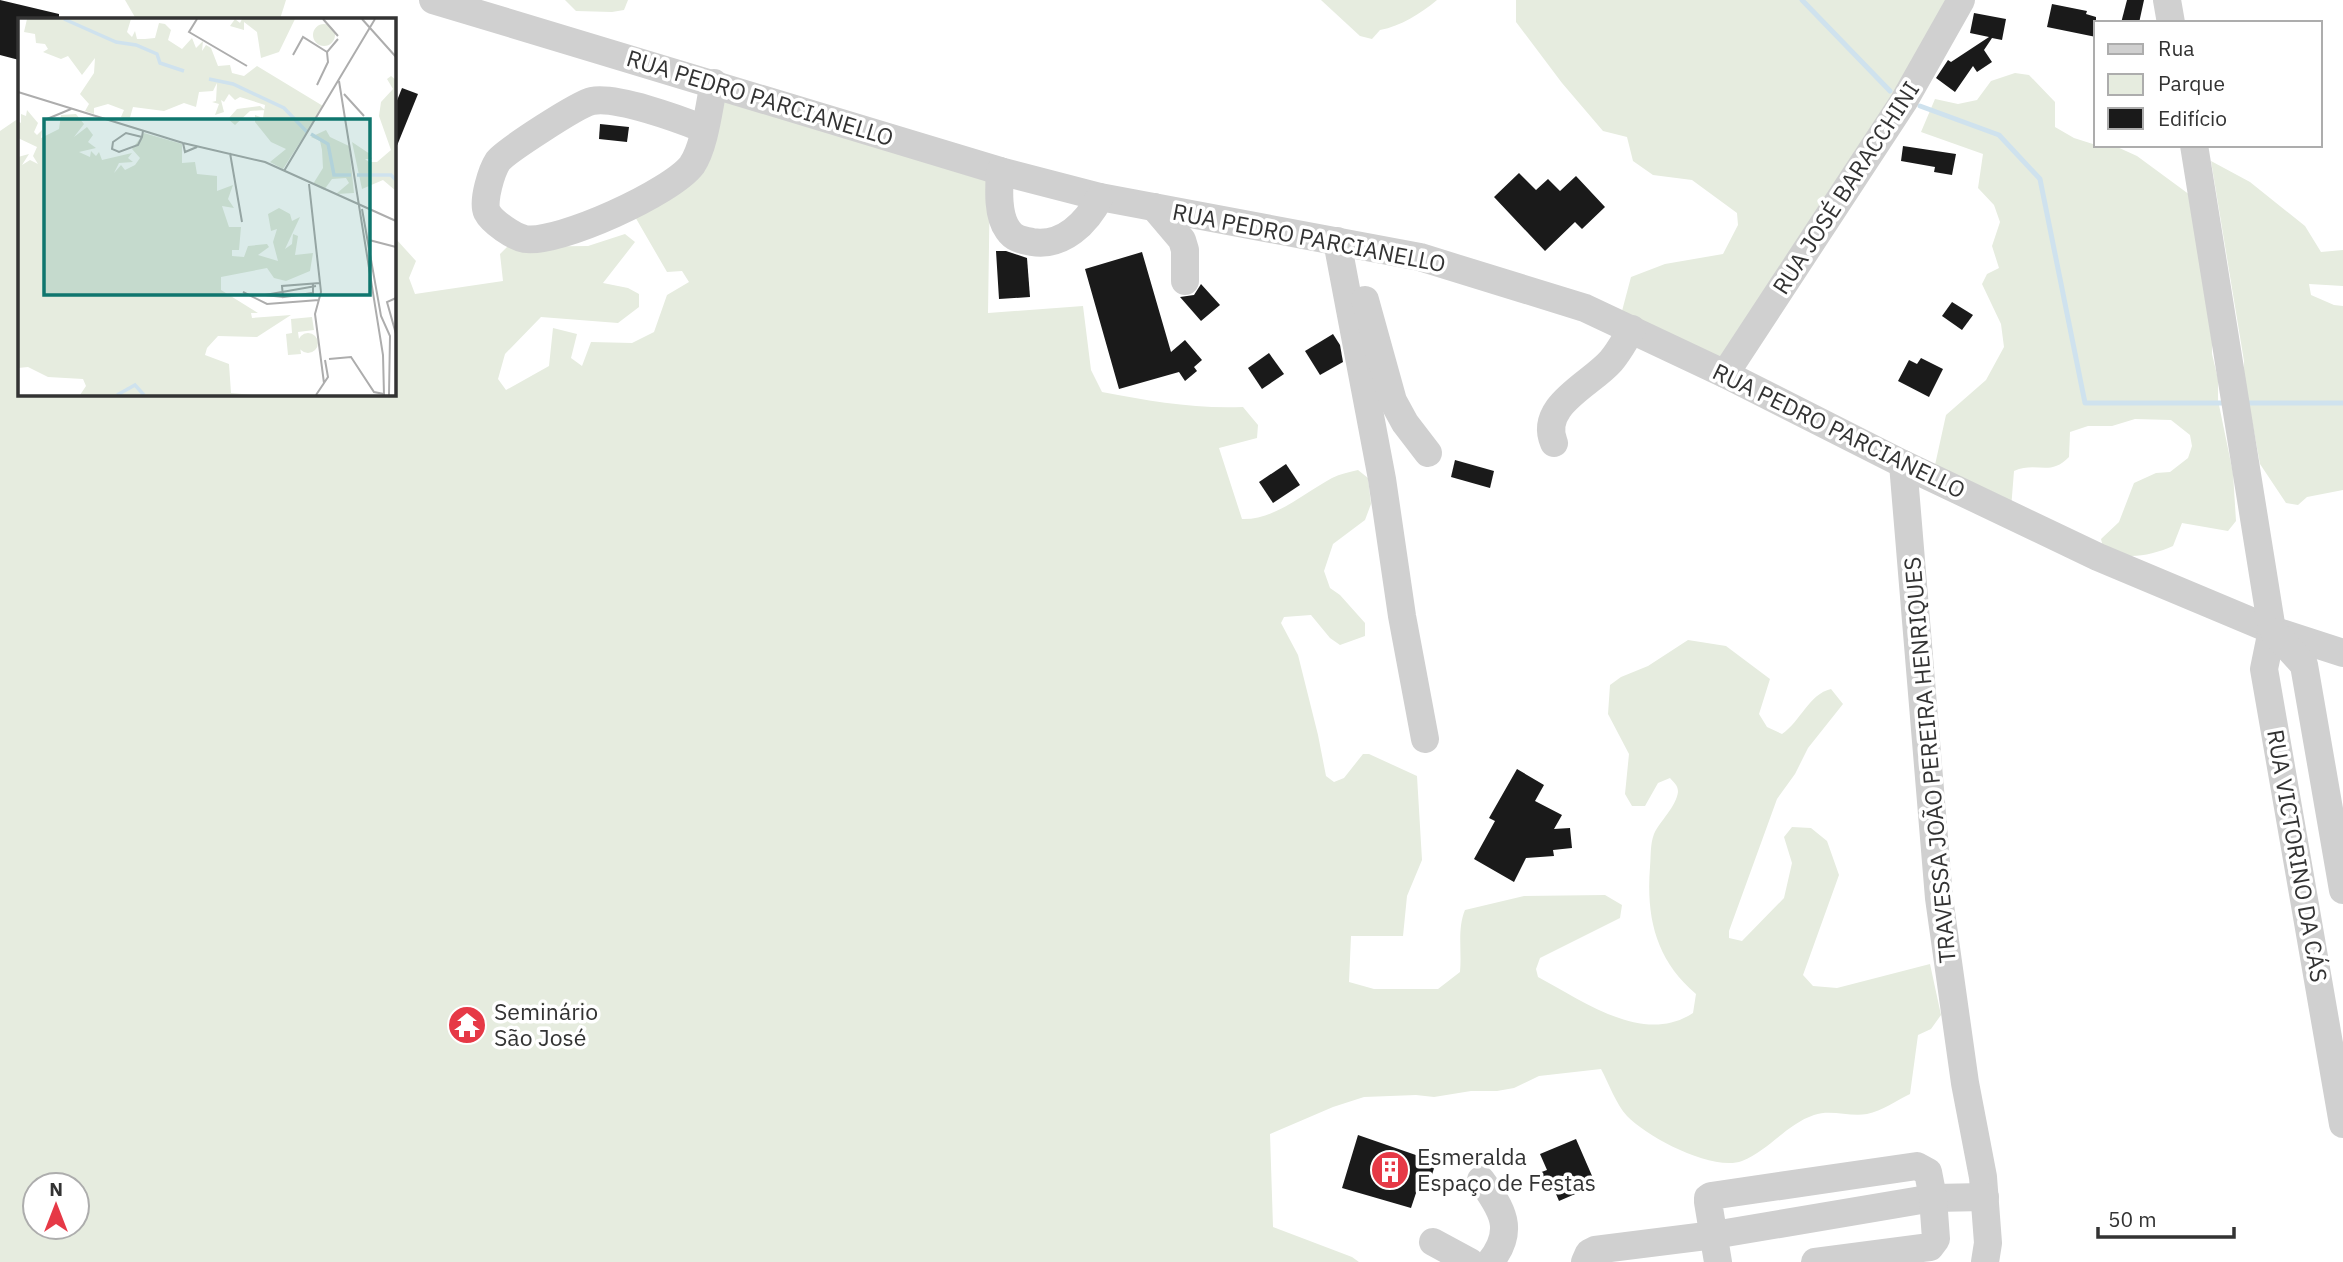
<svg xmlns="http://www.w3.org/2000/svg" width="2343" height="1262" viewBox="0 0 2343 1262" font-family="'IBM Plex Sans',sans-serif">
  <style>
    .green { fill: #e6ecdf; fill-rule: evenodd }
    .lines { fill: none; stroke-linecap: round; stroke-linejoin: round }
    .stream { stroke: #cfe2ee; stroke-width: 5 }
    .building { fill: #1a1a1a }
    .minor { stroke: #d0d0d0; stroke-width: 28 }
    .labels { text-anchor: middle; stroke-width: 7; stroke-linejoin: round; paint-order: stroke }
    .street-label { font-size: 23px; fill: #333; stroke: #fff }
    .poi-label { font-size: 23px; fill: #333; stroke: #fff; text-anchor: start }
    .inset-river { fill: none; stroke: #cfe2ee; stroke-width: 3.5 }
    .inset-road { fill: none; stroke: #adadad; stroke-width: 2 }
    .view { fill: #0f766e; fill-opacity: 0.15; stroke: #0f766e; stroke-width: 3.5 }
    .inset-edge { fill: none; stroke: #333; stroke-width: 3.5 }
  </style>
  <rect width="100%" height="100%" fill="#fff"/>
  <g class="green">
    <path d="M125,0H286L280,19H136Z"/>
    <path d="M565,0H628L624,10L612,12L576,11Z"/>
    <path d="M1321,0H1437C1420,14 1401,26 1380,30L1372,39L1360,36Z"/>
    <path d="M1516,0H1957L1731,350L1716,360L1622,311L1631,277L1665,264L1723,254L1738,225L1737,213L1692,180L1653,175L1633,161L1627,137L1603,131L1562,83L1516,22Z"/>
    <path d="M2015,73L2029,75L2055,102V127L2074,138L2096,145L2115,146L2137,156L2190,195L2212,337V354L2218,379V400L2233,473L2236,521L2228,531L2182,523L2173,546C2150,556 2128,560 2104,551L2101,539L2119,522L2134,483L2156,473L2170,472L2188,458L2192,446L2190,435L2171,420L2135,419L2112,426H2088L2070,432L2069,457C2050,477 2037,461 2014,471L2011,509L1935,465L1946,415L1986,380L2004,347L2001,324L1982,284L1987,274L1999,268L1992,246L2000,222L1994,205L1978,188L1983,154L1921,132L1935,99L1958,104L1977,100L1991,81Z"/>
    <path d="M722,97L990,178L988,313L1083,306L1091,370L1102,392C1150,401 1194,409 1243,407L1258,425L1257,438L1219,448L1242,519C1275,520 1304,493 1332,478C1340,474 1350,472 1358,470L1368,478L1371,504L1365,520L1333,544L1324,571L1330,588L1340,595L1365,623V636L1340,645L1330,638L1311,615L1284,617L1281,623L1298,655L1318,735L1326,776L1334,782L1344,778L1363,754H1369L1417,776L1422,860L1407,896L1403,936H1351L1349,982L1374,989H1438L1460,972C1462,951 1457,929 1465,910L1524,896L1605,895L1622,905L1620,918L1540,958L1536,969L1538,977C1582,1000 1643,1046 1693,1013L1696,994C1656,960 1646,918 1650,867C1651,857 1650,844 1654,834C1660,821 1676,807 1678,792C1678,785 1674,783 1670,778L1658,783L1645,806H1632L1625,794L1629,754L1608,714L1610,685L1621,677L1648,666L1688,640L1726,646L1770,679L1759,714L1767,727L1782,734C1801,721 1809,694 1831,689L1843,704L1808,748L1795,774L1777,799L1729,931V938L1742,941L1784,898L1792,863L1784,837L1792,827L1811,828L1827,841L1839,875L1803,975L1813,986L1837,988L1930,964L1941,1015L1931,1029L1918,1035L1910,1094C1897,1100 1882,1111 1867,1114C1849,1117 1831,1109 1814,1115C1787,1124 1769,1150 1742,1161C1713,1172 1647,1137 1627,1116C1616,1104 1609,1084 1601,1069L1539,1076L1514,1088L1497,1091H1471L1434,1097L1416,1095L1364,1097L1333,1107L1270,1134L1273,1227L1352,1257L1359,1262H0V131L19,118V394H394V241L396,239L416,261L409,278L415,294L503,281L500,254L507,247L588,246L625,234L635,242L603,283L628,288L639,294V307L618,323L541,317L505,354L498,379L506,390L549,366L553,328L577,334L571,358L582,366L591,342L632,343L654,332L667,295L689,282L682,271L667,272L634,215L685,187ZM35,1185H77V1227H35Z"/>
    <path d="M2211,161L2250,182L2305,226L2321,252L2343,250V286L2309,284L2311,295L2334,305L2343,306V490L2307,497L2298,505L2286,503L2260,464L2244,377V361Z"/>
  </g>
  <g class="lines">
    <g class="stream">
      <path d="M1802,0L1890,91"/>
      <path d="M1920,106L1999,135L2040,179L2085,403H2226"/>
      <path d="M2243,403H2343"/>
    </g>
  </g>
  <g class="building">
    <path d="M0,0L59,14V19H19V60L0,55Z"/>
    <path d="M2127,0H2144L2139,23H2121Z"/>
    <path d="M2052,4L2087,11L2086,14L2096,17V37L2047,27Z"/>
    <path d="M1974,13L2006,19L2002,40L1992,38L1984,50L1992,62L1977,72L1973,66L1955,92L1936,78L1948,60L1951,62L1989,37L1970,33Z"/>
    <path d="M402,88L418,94L394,153V108Z"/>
    <path d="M600,124L629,127L627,142L599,139Z"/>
    <path d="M1903,146L1956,154L1952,175L1934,172L1935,167L1901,161Z"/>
    <path d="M1519,173L1536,190L1548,179L1560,191L1576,176L1605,207L1582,229L1575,222L1545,251L1494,197Z"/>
    <path d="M996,251H1006L1027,258L1030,297L999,299Z"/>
    <path d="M1142,252L1171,352L1185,340L1202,360L1194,367L1197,371L1185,381L1179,372L1119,389L1085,269Z"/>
    <path d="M1201,284L1220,305L1201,321L1180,297L1194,295Z"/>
    <path d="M1952,302L1973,315L1962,330L1942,316Z"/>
    <path d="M1333,334L1340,345L1343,362L1320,375L1305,351Z"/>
    <path d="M1269,353L1284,374L1262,389L1248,368Z"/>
    <path d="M1921,358L1943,369L1929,397L1898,381L1909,360L1917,364Z"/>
    <path d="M1455,460L1494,471L1490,488L1451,477Z"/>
    <path d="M1286,464L1300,485L1273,503L1259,482Z"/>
    <path d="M1517,769L1544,785L1535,801L1562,815L1554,829L1570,828L1572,848L1553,850L1554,856L1526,858L1514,882L1474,859L1495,821L1489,818Z"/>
    <path d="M1358,1135L1436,1162L1430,1181L1421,1178L1411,1208L1342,1188Z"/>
    <path d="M1576,1139L1596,1185L1559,1201L1553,1187L1544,1191L1536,1174L1547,1170L1540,1154Z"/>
  </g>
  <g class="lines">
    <g class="minor">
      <path d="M433,0L1000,171L1100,197L1420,257L1585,308L1725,374L1903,464L2098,557L2272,630L2343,653"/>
      <path d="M2167,0L2171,23"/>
      <path d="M704,129C679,119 616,96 592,101C578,104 506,151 498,161C492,170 482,201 487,212C492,222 514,237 525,239C559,244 672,192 692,165C705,146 709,106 714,83"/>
      <path d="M2194,145L2272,630L2264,669L2343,1124"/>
      <path d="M1000,171C999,188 997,215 1008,230C1014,239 1022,240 1032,242C1063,247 1087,223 1100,197"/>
      <path d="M1154,207L1182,240L1185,250V281"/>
      <path d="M1337,241L1382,479L1402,616L1425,739"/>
      <path d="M1365,300L1393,401L1405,423L1428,453"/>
      <path d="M1725,374L1904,101L1961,0"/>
      <path d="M1554,443C1538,406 1590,385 1611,361C1619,352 1625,340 1632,329"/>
      <path d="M1903,464L1939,898L1965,1083L1983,1177L1988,1243L1985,1262"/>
      <path d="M2274,632L2304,665L2343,890"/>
      <path d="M1481,1180C1502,1209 1516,1230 1490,1262"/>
      <path d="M1433,1242L1470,1262"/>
      <path d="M1585,1262L1589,1253L1595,1250L1714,1235L1933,1198L1985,1197"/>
      <path d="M1718,1262L1708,1202V1198L1711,1196L1917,1166L1928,1172L1933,1198L1936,1239L1930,1247L1815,1262"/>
    </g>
  </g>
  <defs>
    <symbol id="temple-disc" viewBox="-11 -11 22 22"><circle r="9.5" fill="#e63946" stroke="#fff"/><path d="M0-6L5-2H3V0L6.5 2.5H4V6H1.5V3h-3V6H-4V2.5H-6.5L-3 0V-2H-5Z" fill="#fff"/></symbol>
    <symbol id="building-disc" viewBox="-11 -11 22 22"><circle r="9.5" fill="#e63946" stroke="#fff"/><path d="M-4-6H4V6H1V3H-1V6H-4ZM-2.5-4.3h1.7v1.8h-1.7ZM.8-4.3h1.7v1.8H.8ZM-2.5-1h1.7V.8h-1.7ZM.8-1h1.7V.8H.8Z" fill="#fff"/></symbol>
  </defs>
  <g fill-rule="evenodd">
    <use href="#temple-disc" x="445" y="1003" width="44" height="44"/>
    <use href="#building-disc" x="1368" y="1148" width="44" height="44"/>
  </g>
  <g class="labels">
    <g class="street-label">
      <text transform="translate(760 98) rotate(17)" y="8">RUA PEDRO PARCIANELLO</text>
      <text transform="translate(1846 188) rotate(-57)" y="8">RUA JOSÉ BARACCHINI</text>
      <text transform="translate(1309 238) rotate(11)" y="8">RUA PEDRO PARCIANELLO</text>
      <text transform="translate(1839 431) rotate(26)" y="8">RUA PEDRO PARCIANELLO</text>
      <text transform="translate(1930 760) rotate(-95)" y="8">TRAVESSA JOÃO PEREIRA HENRIQUES</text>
      <text transform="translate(2297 856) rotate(80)" y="8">RUA VICTORINO DA CÁS</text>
    </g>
    <g class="poi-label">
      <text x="494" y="1020">Seminário<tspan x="494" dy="26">São José</tspan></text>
      <text x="1417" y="1165">Esmeralda<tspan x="1417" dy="26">Espaço de Festas</tspan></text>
    </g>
  </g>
  <g transform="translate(18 18)">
    <rect width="378" height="378" fill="#fff"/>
    <path d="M9,1H113L109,14L114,19L117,13L119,21H127L137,20L141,5L147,6L153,12L150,22L164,31L174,20L178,30L185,23L184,33L188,27L193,30L200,48L212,47L214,55L226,58L239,48L305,88L265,151L252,144L268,131L253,124L237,104V97L245,100L247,87L222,79L217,82L211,76L206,84L203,82L206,94L197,97L201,86L194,84L198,83L199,65L195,73L181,74L178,89L166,85L146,93L115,89L111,103L103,99L106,92L90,86L76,90V96L67,93L71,86L62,76L76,55L77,40L64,57L50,38L43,41L25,34L30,31L27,26L18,25L17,16L6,14ZM217,1L222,5L224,1H277L261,34L243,40L239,14L226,4V12L212,8ZM295 17a11 11 0 1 1 22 0a11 11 0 1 1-22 0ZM373,58L378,62V173L365,162L344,171L334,124L352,136L354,141H347L351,144H359L373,132L361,98L363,84L375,71L369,61ZM242,88L247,92L232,93L217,107L210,101L219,91ZM9,92L20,105L16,114L19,117L24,112L23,120L41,111L43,97L58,96L66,106L56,119L69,109L75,117L70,124L78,130L61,134L72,139L73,133L78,138L81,134L84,142L114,135L110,140L115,144L101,145L96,155L103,147L107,152L117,147L122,140L114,131L126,115L164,126V145L177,144L179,156L199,158V173L215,167L210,181L216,190L204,188L211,209H223L221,232H214V238L226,239L230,228L249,226L251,229L240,237L260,243L255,224L259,211L253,213L250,196L261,190L272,196L274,203L282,199L267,231L274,226L275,216L280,218L277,237L295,235L292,253L268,263L256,260L249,250L203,259V272L240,295H233L234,300L273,297L239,319L200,318L189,330L187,337L211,346L213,375L235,377H62L68,368L65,361L30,359L10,349L0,350V139L11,136L4,147L12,142L20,146L15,138L19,129L0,120V103L3,105V96L8,98ZM308,112L312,119L331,128L336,175L318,176L331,165L328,160L314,161L306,172L295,166L305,150L304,132L302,123L293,119ZM294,299L296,312L280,314L283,336L270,337L268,316L274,315L273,301ZM280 325a10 10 0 1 1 20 0a10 10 0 1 1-20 0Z" fill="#e6ecdf"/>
    <path class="inset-river" d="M46,1L98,24L118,27L139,36L142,45L166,53M191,61L215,66L266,90L289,114M293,116L310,126L316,157H333M339,157H373L378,162M99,377L117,367L126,377"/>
    <path class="inset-road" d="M179,1L171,14L229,48M305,1L320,18M344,1L378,39M275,37L285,19L309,34M321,63L365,337L366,377M299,67L310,44L309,34L320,21M0,74L165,125L247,144L378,203M326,76L346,98M29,101L53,91M124,119L108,115L95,124L94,131L101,134L120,127L124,119L125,113M165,125L167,134L179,129M212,135L224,204M266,153L357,1M291,166L303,274L297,296L306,365L298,377M344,191L363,298L372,318L371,377M351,222L378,229M295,266V275L265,279L264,268L302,265M225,274L249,286L301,282M265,279L247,277L298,268M378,280L369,284L378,316M311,341L333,339L356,374L366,376M306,365L310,359L307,342"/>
    <path class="view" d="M26,101H352V277H26Z"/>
    <rect width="378" height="378" class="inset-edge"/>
  </g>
  <rect x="2094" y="21" width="228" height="126" fill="#ffffff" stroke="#adadad" stroke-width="2"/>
  <rect x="2108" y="44" width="35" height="10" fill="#d0d0d0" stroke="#adadad" stroke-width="2"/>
  <text x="2158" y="56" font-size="21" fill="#333333">Rua</text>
  <rect x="2108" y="74" width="35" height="21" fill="#e6ecdf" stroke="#adadad" stroke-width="2"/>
  <text x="2158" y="91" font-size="21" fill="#333333">Parque</text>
  <rect x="2108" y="108" width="35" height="21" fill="#1a1a1a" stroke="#adadad" stroke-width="2"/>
  <text x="2158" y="126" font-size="21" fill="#333333">Edifício</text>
  <g transform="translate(56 1206)"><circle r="33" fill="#ffffff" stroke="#adadad" stroke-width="2"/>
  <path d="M0-5L12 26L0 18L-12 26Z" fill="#e63946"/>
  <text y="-10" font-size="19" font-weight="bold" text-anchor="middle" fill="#333333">N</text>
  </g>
  <path d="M2098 1227v10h136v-10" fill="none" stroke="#333333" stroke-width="3.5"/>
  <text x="2108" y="1227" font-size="21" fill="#333333" stroke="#ffffff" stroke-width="5" paint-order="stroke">50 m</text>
</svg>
